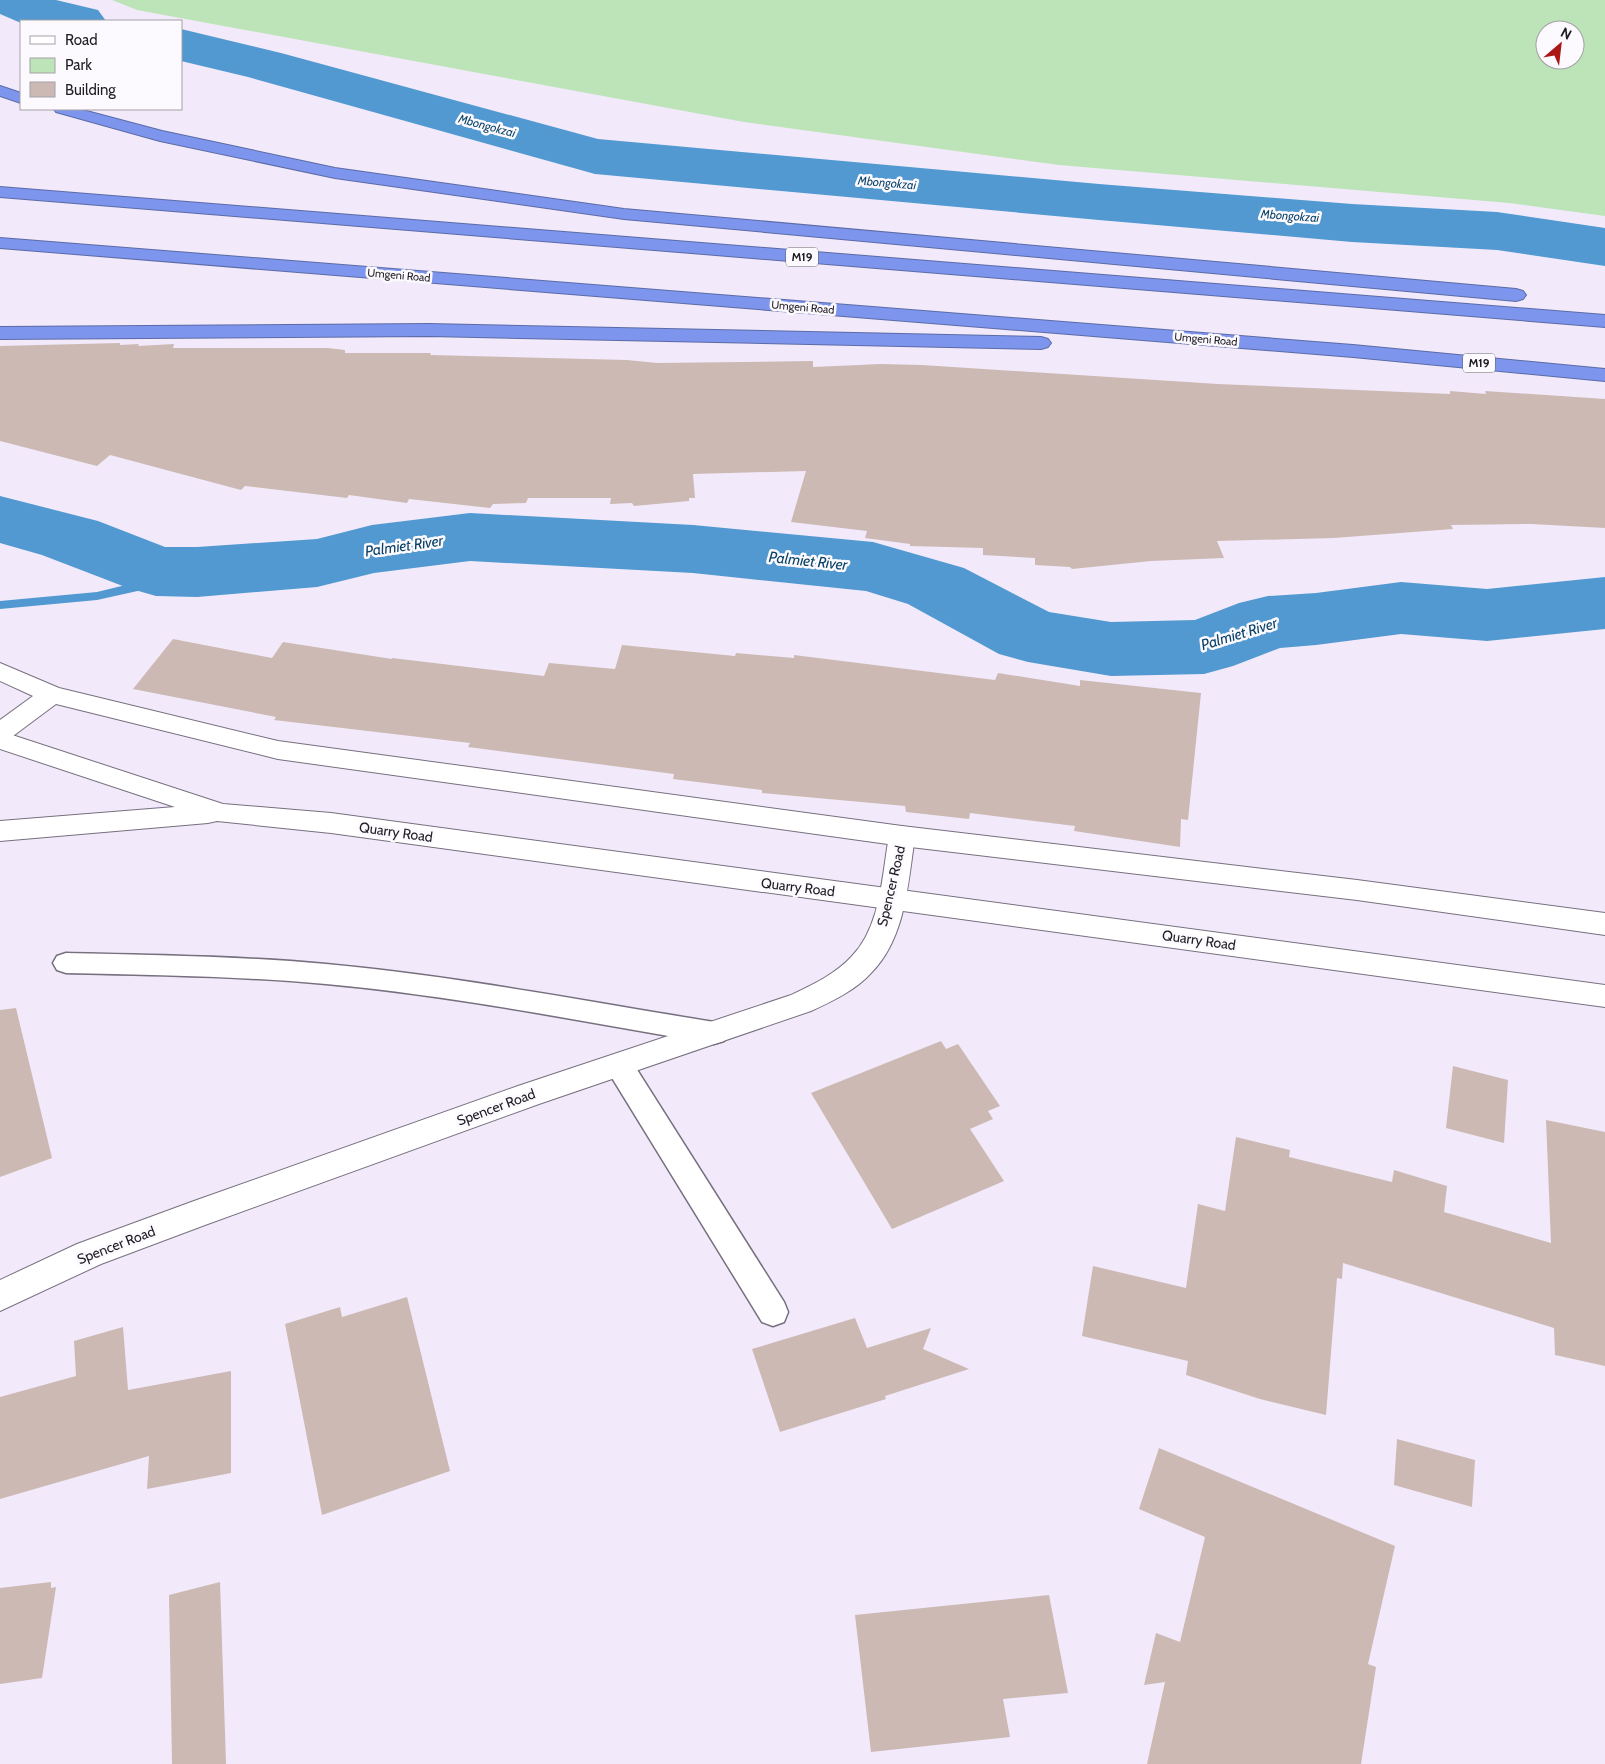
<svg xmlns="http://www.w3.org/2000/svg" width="1605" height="1764" viewBox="0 0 1605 1764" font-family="Cabin,sans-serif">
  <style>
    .green { fill: #bde4b8; fill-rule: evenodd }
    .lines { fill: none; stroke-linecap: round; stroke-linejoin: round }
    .stream { fill: #5199d0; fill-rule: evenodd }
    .river { fill: #5199d0; fill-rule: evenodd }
    .building { fill: #ccb9b3 }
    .service-casing { stroke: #776f7e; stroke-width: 3 }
    .minor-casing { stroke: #776f7e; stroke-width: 2 }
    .tertiary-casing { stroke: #776f7e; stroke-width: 2 }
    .secondary-casing { stroke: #776f7e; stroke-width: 2 }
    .motorway-casing { stroke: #5c6ba6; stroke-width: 2 }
    .service { fill: #fff; fill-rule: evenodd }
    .minor { fill: #fff; fill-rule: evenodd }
    .tertiary { fill: #fff; fill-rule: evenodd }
    .secondary { fill: #fff; fill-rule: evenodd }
    .motorway { fill: #7d95ed; fill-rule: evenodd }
    .labels { text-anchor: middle; stroke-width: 5; stroke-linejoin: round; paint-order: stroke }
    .far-street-label { font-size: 11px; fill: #1f1c22; stroke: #fcfafe }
    .far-water-label { font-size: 12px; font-style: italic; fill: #0a4368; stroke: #fcfafe }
    .shield { fill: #fcfafe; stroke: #615f64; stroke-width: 1 }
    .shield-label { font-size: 12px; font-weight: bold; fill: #1f1c22 }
    .street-label { font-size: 14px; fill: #1f1c22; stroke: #fcfafe }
    .water-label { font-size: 15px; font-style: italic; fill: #0a4368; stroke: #fcfafe }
  </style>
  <rect width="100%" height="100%" fill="#f2eafb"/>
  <path class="green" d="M112,0H1605V216L1509,203L1059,165L744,122L137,10ZM1545,30H1575V60H1545Z"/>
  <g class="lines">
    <path class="stream" d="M182,568L187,569L189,572L187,575L151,588L97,600L0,609V601L97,592L142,581Z"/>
    <g class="river">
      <path d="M0,0H56L98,10L106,21L21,23L0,14Z"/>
      <path d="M181,29L281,53L598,139L1099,184L1352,204L1497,212L1605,228V266L1497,250L1352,242L1099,220L595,174L248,77L181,61Z"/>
      <path d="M0,496L98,521L165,547H197L317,539L372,525L470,513L693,525L873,542L964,568L1049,612L1111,622L1195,620L1239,603L1268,596L1316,593L1401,582L1487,589L1605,577V629L1487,641L1401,634L1316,645L1280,648L1233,666L1204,674L1111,676L1028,662L999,654L908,604L866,591L693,573L470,561L374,573L317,587L197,597L156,596L128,588L42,555L0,543Z"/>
    </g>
  </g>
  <g class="building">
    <path d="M120,343V345L139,344L138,346L174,344L173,348H328L345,350V353H431L430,355L627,360L657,363L813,361V367L881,364L922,365L1218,384L1450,394V391L1486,394L1485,391L1605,399V528L1532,524L1451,525L1453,529L1334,538L1217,541L1224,558L1151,561L1072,569L1070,567L1035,565V558L983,555V548L910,546V544L865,538L867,531L791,522L806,471L693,474L695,498H689V501L634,506L632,503L610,504L611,498H528L526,503L493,504L490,508L409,499L407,503L349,495L347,498L245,486L241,490L110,455L97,466L0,441V346Z"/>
    <path d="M173,639L272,658L283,642L392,659V658L544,676L549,663L615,669L622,645L735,656L736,653L794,658V655L995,680L998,673L1080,686V680L1201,693L1188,820L1181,819L1180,847L1074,831L1075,826L970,813L969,819L906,812L905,806L762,793V790L673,779L674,774L468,747L470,743L274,720L276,717L133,689Z"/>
    <path d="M16,1008L52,1158L0,1177V1010Z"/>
    <path d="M941,1041L946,1049L958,1044L1000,1106L988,1111L993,1119L970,1129L1004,1181L892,1229L811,1093Z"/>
    <path d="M1453,1066L1508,1080L1504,1143L1446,1128Z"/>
    <path d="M1546,1120L1605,1132V1366L1555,1355L1554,1328L1343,1263L1342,1279L1337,1278L1326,1415L1260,1399L1186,1375L1188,1361L1082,1336L1093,1266L1186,1288L1198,1204L1225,1211L1236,1137L1290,1150L1289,1157L1392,1182L1394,1170L1447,1186L1444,1212L1551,1243Z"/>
    <path d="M407,1297L450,1471L322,1515L285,1324L340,1307L342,1317Z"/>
    <path d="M855,1318L867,1348L931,1328L923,1349L969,1369L885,1396L886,1399L780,1432L752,1349Z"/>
    <path d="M123,1327L128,1390L231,1371V1473L147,1489L149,1456L0,1499V1397L76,1376L74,1341Z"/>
    <path d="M1397,1439L1475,1460L1472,1507L1394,1485Z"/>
    <path d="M1159,1448L1395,1546L1368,1664L1376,1667L1361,1764H1147L1165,1682L1144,1685L1156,1633L1180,1642L1205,1537L1139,1509Z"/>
    <path d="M51,1582V1588L56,1587L42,1678L0,1684V1588Z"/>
    <path d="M220,1582L226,1764H172L169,1595Z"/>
    <path d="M1049,1595L1068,1693L1003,1699L1010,1737L871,1752L855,1615Z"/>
  </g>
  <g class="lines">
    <defs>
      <g id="service">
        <path d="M66,953C153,955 239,956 326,964C456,976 585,1001 714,1022L724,1025L727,1033L724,1041L714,1044C585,1022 456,996 326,984C239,976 153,975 66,973L57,970L53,963L57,956Z"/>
        <path d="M619,1054L629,1057L784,1302L788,1312L784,1322L773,1326L762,1322L609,1073L605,1065L609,1057Z"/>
      </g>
      <path id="minor" d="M902,826L911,829L915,836C908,882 906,937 872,972C856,990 833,1001 811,1011L539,1104L205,1225L101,1264L0,1311V1280L77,1244L194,1201L518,1086L791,995C812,985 836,974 852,956C881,926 882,875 889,836L893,829Z"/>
      <path id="tertiary" d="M0,663L59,688L278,741L902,826L1357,880L1605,913V935L1357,900L902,846L278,759L56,704L9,739L0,742V720L33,696L0,681Z"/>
      <path id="secondary" d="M0,731L223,804L331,813L1605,985V1007L331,833L217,821L208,823L0,841V821L175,807L0,749Z"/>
      <g id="motorway">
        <path d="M0,86L21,93V103L0,96Z"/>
        <path d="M54,109H79L162,131L335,168L624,209L1516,289L1523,291L1526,295L1523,299L1516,301L624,219L335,178L160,141L56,112Z"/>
        <path d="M0,187L1605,315V327L0,197Z"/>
        <path d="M0,238L1353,345L1605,369V381L1353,357L0,248Z"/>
        <path d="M429,324L1041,337L1048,339L1051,343L1048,347L1041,349L429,336L0,339V327Z"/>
      </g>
    </defs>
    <use href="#service" class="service-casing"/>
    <use href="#minor" class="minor-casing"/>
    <use href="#tertiary" class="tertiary-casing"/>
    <use href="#secondary" class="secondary-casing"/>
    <use href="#motorway" class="motorway-casing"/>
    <use href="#service" class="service"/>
    <use href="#minor" class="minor"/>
    <use href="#tertiary" class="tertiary"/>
    <use href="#secondary" class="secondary"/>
    <use href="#motorway" class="motorway"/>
  </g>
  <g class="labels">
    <g class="far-street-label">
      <text transform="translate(399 275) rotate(5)" y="4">Umgeni Road</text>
      <text transform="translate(803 307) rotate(5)" y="4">Umgeni Road</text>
      <text transform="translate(1206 339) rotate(5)" y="4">Umgeni Road</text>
    </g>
    <g class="far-water-label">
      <text transform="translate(487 126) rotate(15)" y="4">Mbongokzai</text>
      <text transform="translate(887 183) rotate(5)" y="4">Mbongokzai</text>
      <text transform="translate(1290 216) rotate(4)" y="4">Mbongokzai</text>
    </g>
    <g class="shield">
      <rect x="786" y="247.5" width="32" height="19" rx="4"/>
      <rect x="1463" y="353.5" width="32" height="19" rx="4"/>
    </g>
    <g class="shield-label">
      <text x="802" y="261">M19</text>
      <text x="1479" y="367">M19</text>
    </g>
    <g class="street-label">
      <text transform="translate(396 832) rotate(8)" y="5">Quarry Road</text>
      <text transform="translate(891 886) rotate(-77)" y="5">Spencer Road</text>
      <text transform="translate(798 887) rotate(7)" y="5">Quarry Road</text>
      <text transform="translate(1199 940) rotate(8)" y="5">Quarry Road</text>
      <text transform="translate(496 1107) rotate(-20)" y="5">Spencer Road</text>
      <text transform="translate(116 1245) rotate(-21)" y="5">Spencer Road</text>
    </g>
    <g class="water-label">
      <text transform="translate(404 546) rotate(-8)" y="5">Palmiet River</text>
      <text transform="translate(808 561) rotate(6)" y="5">Palmiet River</text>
      <text transform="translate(1239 634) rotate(-17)" y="5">Palmiet River</text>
    </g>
  </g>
  <rect x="20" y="20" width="162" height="90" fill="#fcfafe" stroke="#a4a1a6"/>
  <rect x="30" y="36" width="25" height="8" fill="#ffffff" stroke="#a4a1a6"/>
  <text x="65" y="45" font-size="15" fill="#1f1c22">Road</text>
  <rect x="30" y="58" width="25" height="15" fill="#bde4b8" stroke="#a4a1a6"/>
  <text x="65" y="70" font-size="15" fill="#1f1c22">Park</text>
  <rect x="30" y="82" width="25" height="15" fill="#ccb9b3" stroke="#a4a1a6"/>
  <text x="65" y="95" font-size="15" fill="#1f1c22">Building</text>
  <g transform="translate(1560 45) rotate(28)"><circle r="24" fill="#fcfafe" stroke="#a4a1a6"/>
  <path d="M0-4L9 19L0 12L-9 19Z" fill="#aa1716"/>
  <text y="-8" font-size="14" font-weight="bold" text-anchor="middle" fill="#1f1c22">N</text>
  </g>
</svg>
